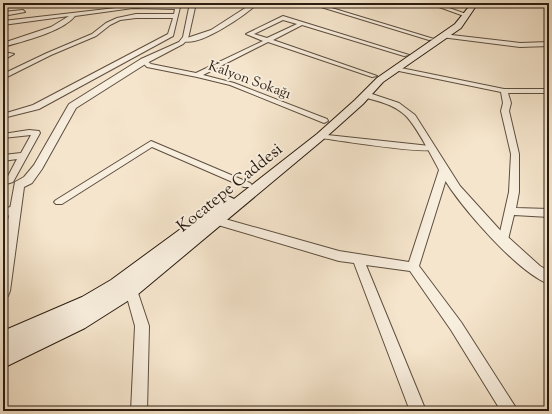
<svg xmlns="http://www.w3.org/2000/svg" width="552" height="414" viewBox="0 0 552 414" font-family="'Sorts Mill Goudy',serif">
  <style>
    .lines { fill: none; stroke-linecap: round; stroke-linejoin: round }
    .minor-casing { stroke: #5d4e3f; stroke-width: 2 }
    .tertiary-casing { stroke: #5d4e3f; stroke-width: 2 }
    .secondary-casing { stroke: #2a1c10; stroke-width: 2 }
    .minor { fill: #f8eede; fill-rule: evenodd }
    .tertiary { fill: #f8eede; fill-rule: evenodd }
    .secondary { fill: #f8eede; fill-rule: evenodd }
    .labels { text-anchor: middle; stroke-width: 4; stroke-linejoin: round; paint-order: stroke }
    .far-street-label { font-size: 14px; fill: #2a1c10; stroke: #f8eede }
    .street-label { font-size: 17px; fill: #2a1c10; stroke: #f8eede }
  </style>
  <rect width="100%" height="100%" fill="#f5e5cc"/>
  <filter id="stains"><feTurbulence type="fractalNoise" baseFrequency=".005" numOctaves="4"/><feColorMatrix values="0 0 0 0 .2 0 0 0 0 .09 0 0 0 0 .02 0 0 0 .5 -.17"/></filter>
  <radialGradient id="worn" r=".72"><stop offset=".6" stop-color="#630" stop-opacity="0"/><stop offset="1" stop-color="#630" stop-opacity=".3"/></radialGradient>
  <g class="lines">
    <defs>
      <g id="minor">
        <path d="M20,3H37L3,7V5Z"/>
        <path d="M177,3H181L173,36L39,109L3,118V114L33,105L168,34L173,18H136L120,20L110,25L96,36L51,55L3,79V74L47,53L92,34L106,23L117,18L136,14H174L175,9L133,8L75,16C62,32 24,41 3,47V43L51,27L69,16L3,25V21L133,6H176Z"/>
        <path d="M253,3H258C247,14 196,50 181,40L211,30Z"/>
        <path d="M308,3H315L434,39L429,40Z"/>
        <path d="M428,3H435L469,15L464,16Z"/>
        <path d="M23,10L25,12L3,16V12Z"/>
        <path d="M283,16L409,55L404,56L302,25L273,40L377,76L372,77L268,42L203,75L234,83L327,119L328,121L324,123L230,85L197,77L147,67L141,61L144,59L151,64L196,73L263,41L246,34ZM283,20L297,24L267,38L254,34Z"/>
        <path d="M443,34L520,43L549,42V46L520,47L441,37V35Z"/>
        <path d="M9,53L14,54L3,60V56Z"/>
        <path d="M396,67L504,89H549V93H508L511,103L509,111L519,154V192L516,208L549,209V217L514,215L507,244H499L498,241L509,192L511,154L501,111L503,103L501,92L394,70L393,69Z"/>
        <path d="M29,130L39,131L40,133L13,182L3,185V179L7,178L17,159L3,161V155L21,153L31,135L3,138V134Z"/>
        <path d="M318,134L430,146L434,149C428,155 336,140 321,138L317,136Z"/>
        <path d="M151,141L250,183L252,185L250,187H244L152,147L62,204H56L54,202L56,200Z"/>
        <path d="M444,167L449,170L419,266L461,322L518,411H501L451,330L410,271L366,265L426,411H410L354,263L339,261L218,225L214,224L213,221L214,218L218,217L339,251L409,262L439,170Z"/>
        <path d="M14,206L19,210L18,213L3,217V209Z"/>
        <path d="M131,285L135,286L137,290L149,326L147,411H131L135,326L125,290L127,286Z"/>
      </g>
      <g id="tertiary">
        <path d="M190,3H196L188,39L183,44L147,63L76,108L42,169L32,183L24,187L10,291L8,296L3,297V247L15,182L24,177L34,165L69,104L141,59L179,42L183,37Z"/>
        <path d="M366,92L399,103L415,115L460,186L499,229L540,266L549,271V284C518,273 460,206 443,177C434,161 417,126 405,115C393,104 378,101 363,97L362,95Z"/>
      </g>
      <path id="secondary" d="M472,3H478L461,28L383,82L363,104L325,138L137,295L85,328L3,368V331L82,297L111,280L223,198L228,196L234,199L317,134L355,100L377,78L455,24Z"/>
    </defs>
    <use href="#minor" class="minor-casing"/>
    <use href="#tertiary" class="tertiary-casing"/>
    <use href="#secondary" class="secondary-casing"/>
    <use href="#minor" class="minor"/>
    <use href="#tertiary" class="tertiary"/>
    <use href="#secondary" class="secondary"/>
  </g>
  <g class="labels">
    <g class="far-street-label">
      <text transform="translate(250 79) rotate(20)" y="5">Kalyon Sokağı</text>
    </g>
    <g class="street-label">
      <text transform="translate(229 187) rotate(-39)" y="6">Kocatepe Caddesi</text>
    </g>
  </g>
  <rect width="552" height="414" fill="none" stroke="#f5e5cc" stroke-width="16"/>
  <rect x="4" y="4" width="544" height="406" fill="none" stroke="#2a1c10" stroke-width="2"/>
  <rect x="8" y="8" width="536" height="398" fill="none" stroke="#2a1c10"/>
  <rect width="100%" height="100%" filter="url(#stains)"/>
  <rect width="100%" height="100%" fill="url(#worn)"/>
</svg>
